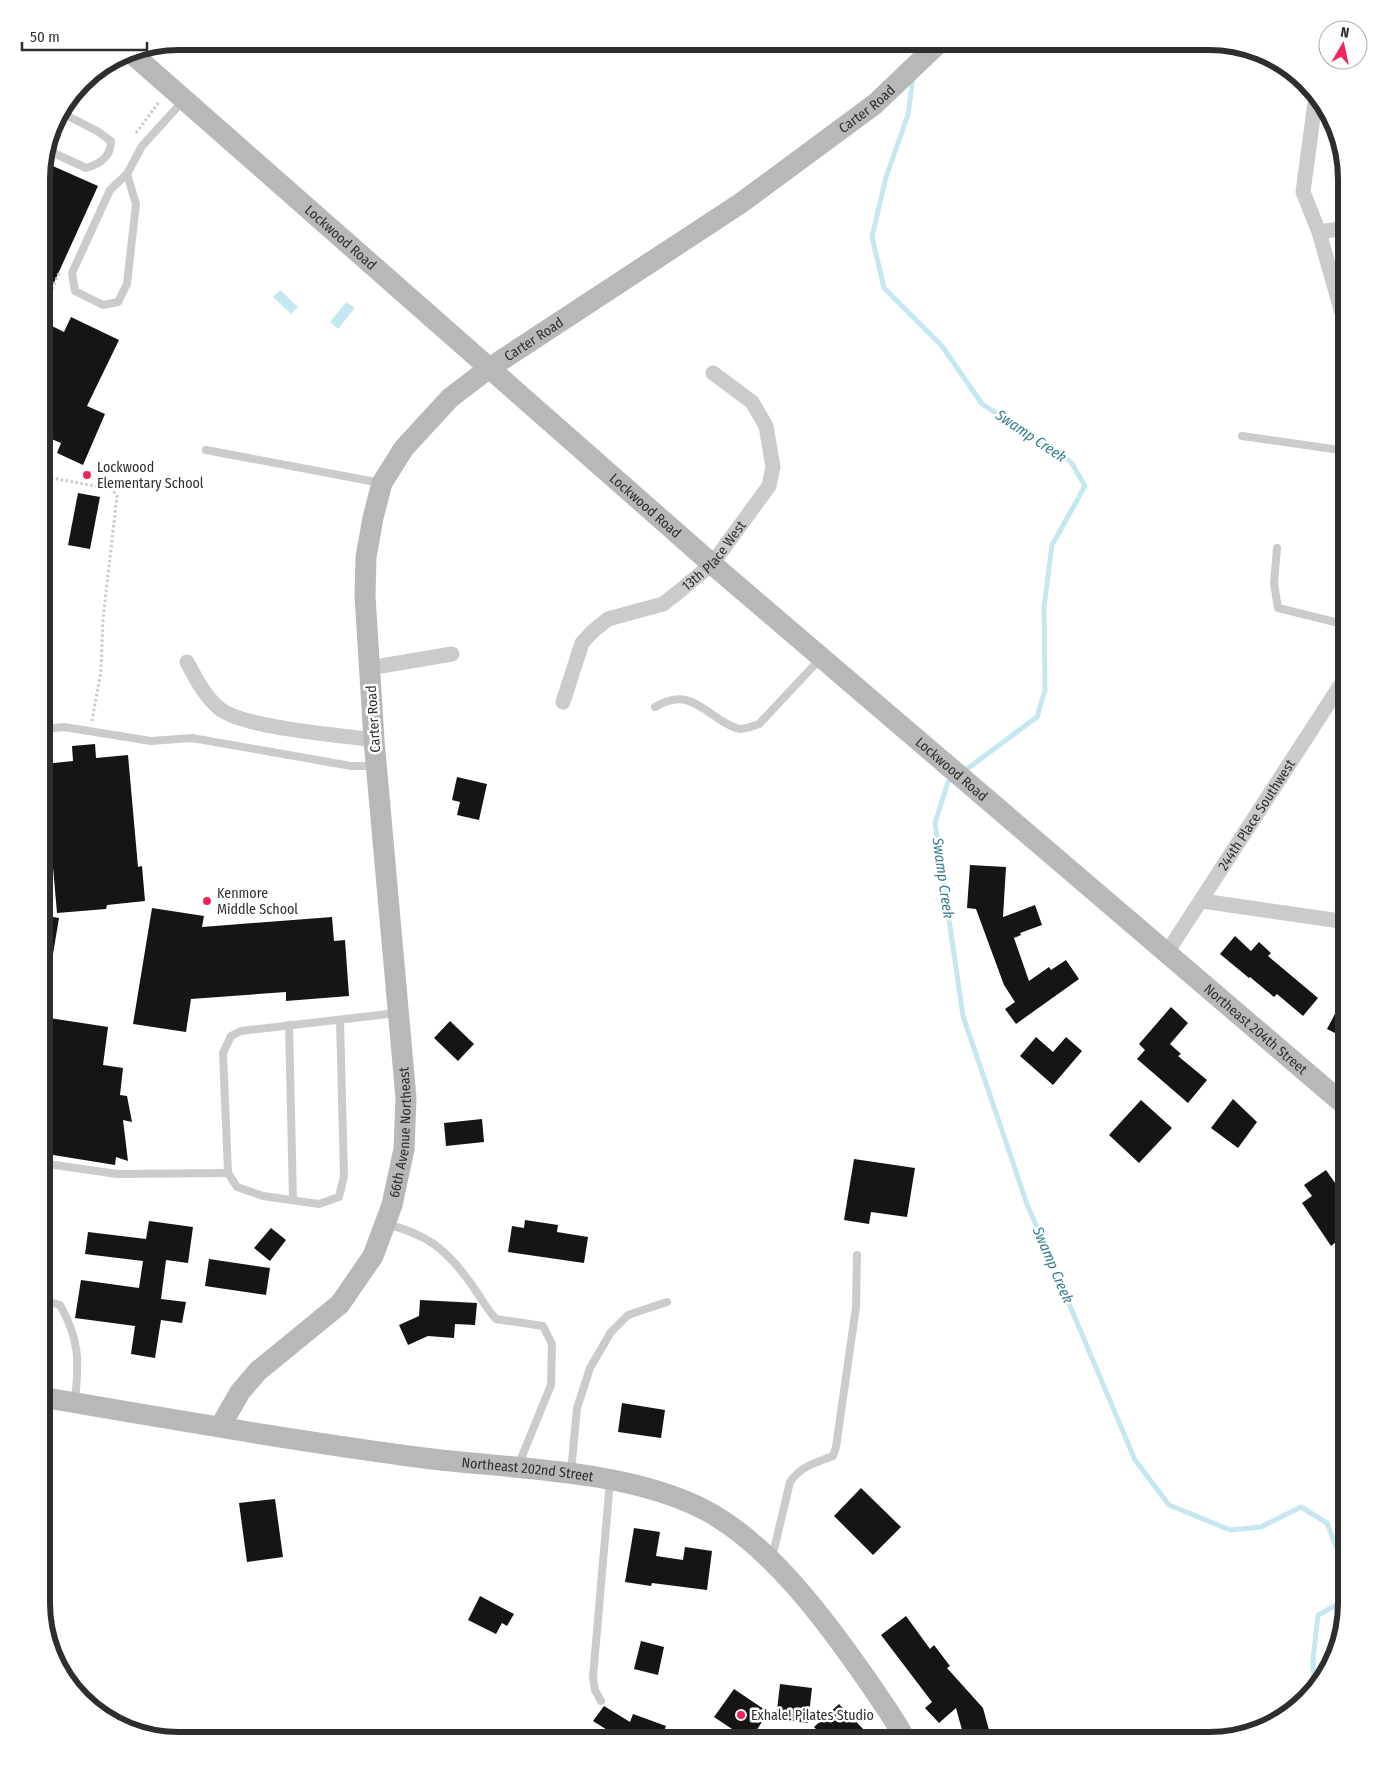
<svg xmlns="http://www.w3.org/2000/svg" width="1388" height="1782" viewBox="0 0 1388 1782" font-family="'Fira Sans Condensed',sans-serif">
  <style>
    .water { fill: #c5e7ef }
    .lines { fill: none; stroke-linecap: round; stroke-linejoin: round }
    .stream { stroke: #c5e7ef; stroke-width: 5 }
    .building { fill: #151515 }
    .path { stroke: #cbcbcb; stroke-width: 3; stroke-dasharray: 2.5 2.5; stroke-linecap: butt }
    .lane { stroke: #cbcbcb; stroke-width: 8 }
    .street { stroke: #cbcbcb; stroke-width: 15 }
    .secondary { stroke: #b8b8b8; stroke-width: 21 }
    .poi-dot { fill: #f4225c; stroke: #fff; stroke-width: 2 }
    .labels { text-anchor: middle; stroke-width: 5; stroke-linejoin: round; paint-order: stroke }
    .street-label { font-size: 14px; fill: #2e2e2e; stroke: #fff }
    .poi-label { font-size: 14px; fill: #2e2e2e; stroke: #fff; text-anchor: start }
    .water-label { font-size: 15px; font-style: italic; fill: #337f91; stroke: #fff }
    .rim { fill: none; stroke: #2e2e2e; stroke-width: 6 }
  </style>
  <rect width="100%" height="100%" fill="#fff"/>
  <g class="water">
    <path d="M280,290L298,307L291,314L273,297Z"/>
    <path d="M346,302L355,308L338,329L330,322Z"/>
  </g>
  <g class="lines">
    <g class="stream">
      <path d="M915,56L917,41"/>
      <path d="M913,77L908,115L886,177L872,237L884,288L942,346L982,404L1071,462L1085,486L1052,545L1044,607L1045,690L1037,717L963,772"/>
      <path d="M954,778L948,782L935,823L963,1016L1027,1204L1135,1460L1169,1505L1230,1530L1261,1527L1301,1507L1327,1523L1347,1575"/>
      <path d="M1314,1688L1313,1660L1318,1615L1340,1603L1347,1586"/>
    </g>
  </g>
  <g class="building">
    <path d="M46,163L98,186L42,309V173Z"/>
    <path d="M71,317L119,340L87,406L105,414L83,465L57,453L61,443L42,435V398L53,372L42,366V321L64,332Z"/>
    <path d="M78,493L100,497L90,549L68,545Z"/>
    <path d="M95,744L96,758L128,755L138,867L142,866L145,901L107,905L106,909L57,913L44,764L73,761L72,746Z"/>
    <path d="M457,777L487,784L479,820L457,815L460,802L452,800Z"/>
    <path d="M970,865L1006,867L1003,917L1035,905L1042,925L1020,933L1021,935L1014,938L1029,981L1049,967L1051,970L1066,960L1079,979L1016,1024L1005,1009L1015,1002L1004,985L976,909L967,908Z"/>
    <path d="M152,908L204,916L202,927L332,917L334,941L345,940L349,996L286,1001V992L191,999L186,1032L133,1024Z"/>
    <path d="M41,915L59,918L49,978L41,977Z"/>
    <path d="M1235,936L1251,951L1259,942L1271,953L1268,956L1318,998L1303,1016L1277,994L1274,997L1250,977L1249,978L1220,954Z"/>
    <path d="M1171,1007L1188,1023L1170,1044L1181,1054L1178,1056L1207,1080L1188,1103L1137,1059L1145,1050L1139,1044Z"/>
    <path d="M1337,1010L1347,1015V1039L1327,1029Z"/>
    <path d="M43,1017L108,1027L103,1065L123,1068L120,1095L127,1096L132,1122L123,1120L128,1161L116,1157L115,1165L41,1153Z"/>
    <path d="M450,1021L474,1044L458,1061L434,1038Z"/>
    <path d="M1036,1037L1053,1052L1066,1037L1082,1051L1053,1085L1020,1056Z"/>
    <path d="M1233,1099L1257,1122L1238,1148L1211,1128Z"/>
    <path d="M1141,1100L1172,1128L1139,1163L1109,1135Z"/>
    <path d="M482,1119L484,1142L446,1146L444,1123Z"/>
    <path d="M854,1159L915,1168L907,1217L871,1212L869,1224L844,1220Z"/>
    <path d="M1326,1170L1347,1200V1233L1331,1246L1302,1203L1312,1196L1304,1185Z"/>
    <path d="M525,1220L558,1225L557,1232L588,1237L584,1263L508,1252L512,1226L524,1228Z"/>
    <path d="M149,1221L193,1227L188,1263L166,1260L161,1299L186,1302L182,1323L161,1320L155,1358L131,1354L135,1326L75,1318L81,1280L139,1288L143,1261L85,1254L88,1232L146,1239Z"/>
    <path d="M271,1228L286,1240L270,1261L254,1248Z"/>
    <path d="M209,1259L270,1268L266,1295L205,1286Z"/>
    <path d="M420,1300L477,1303L475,1325L455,1324L454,1338L428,1336L408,1345L399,1325L419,1316Z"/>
    <path d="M622,1403L665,1410L661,1438L618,1432Z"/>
    <path d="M861,1488L901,1527L873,1555L834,1516Z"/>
    <path d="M275,1499L283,1557L247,1562L239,1503Z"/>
    <path d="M634,1528L660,1532L656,1556L683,1560L685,1547L712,1551L707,1590L652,1583L651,1586L625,1582Z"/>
    <path d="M480,1596L514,1614L507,1626L502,1623L496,1634L468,1620Z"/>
    <path d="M906,1616L930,1649L934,1645L950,1666L947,1668L983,1708L992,1741H965L956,1708L939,1723L925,1708L932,1702L881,1635Z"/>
    <path d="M641,1641L664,1647L658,1675L634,1669Z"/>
    <path d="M780,1684L812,1688L808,1723L776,1719Z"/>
    <path d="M734,1689L768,1712L750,1741L714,1717Z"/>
    <path d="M839,1704L867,1733L858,1741H827L814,1727Z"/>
    <path d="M604,1706L630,1722L633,1714L666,1726L660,1741L623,1740L593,1721Z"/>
  </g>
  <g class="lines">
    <g class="path">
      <path d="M136,133L159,102"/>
      <path d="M42,312L60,271"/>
      <path d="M41,476L112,489L117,496L103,619L101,670L92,721"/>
    </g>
    <g class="lane">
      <path d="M47,150L86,168C100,164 111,157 111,141L97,131L60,112"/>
      <path d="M127,174L136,204L127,284L118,302L103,305L75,291L72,273L110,190L127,174L142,146L183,101"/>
      <path d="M1242,436L1347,451"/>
      <path d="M206,450L381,483"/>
      <path d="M1277,548L1274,583L1278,608L1347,625"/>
      <path d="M655,707C685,690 696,704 722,721C727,724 734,728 740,729C746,729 753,726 759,724L820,659"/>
      <path d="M41,733L45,729L64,727L151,741L192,738L351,766H375"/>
      <path d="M340,1020L344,1176L339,1197L319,1204L263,1196L237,1187L228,1173L223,1053L231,1036L241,1031L397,1013"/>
      <path d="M289,1025L293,1200"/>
      <path d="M41,1163L117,1174L228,1173"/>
      <path d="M386,1224C426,1234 445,1248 469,1281C479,1294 485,1307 496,1319L543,1326L552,1344L551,1385L518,1466"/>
      <path d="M41,1300L60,1305C80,1340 79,1362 75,1401"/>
      <path d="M571,1472L577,1408L590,1368L611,1332L628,1315L667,1302"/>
      <path d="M772,1558L790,1482C801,1466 815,1463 833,1456L836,1447L856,1307L857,1255"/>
      <path d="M601,1701L595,1690L593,1677L610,1481"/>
    </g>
    <g class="street">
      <path d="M1316,95L1303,192L1319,232L1347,228"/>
      <path d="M1319,232L1347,331"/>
      <path d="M187,662C196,679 205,697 220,709C244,728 340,735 374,740"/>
      <path d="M369,668L452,654"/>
      <path id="s1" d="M563,702L582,643L592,632L608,619L663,604L676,594L712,564L769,486L773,467L766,426L752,402L713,373"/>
      <path d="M1202,901L1347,922"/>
      <path id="s2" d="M1166,954L1347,675"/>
    </g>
    <g class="secondary">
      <path id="s3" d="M129,51L712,564L1347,1107"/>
      <path id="s4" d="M41,1397C171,1419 301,1442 432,1459C517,1469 626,1470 703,1509C770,1543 830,1626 872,1687C883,1704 897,1722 906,1741"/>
      <path id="s5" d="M220,1427L240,1392L258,1371L340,1304L373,1256L392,1205L404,1149L406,1098L374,740L365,596L366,557L373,518L382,483L404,448L450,398L488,369L741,203L875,104L941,41"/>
    </g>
  </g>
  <g class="poi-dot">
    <circle cx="87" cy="475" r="5"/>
    <circle cx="207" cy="901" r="5"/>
    <circle cx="741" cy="1715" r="5"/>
  </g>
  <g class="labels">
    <g class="street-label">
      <text dy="5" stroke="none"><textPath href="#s5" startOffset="1630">Carter Road</textPath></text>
      <text dy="5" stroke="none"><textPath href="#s3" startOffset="282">Lockwood Road</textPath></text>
      <text dy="5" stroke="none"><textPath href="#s5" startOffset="1225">Carter Road</textPath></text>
      <text dy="5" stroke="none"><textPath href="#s3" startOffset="688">Lockwood Road</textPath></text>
      <text dy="5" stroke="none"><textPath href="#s1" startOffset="225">13th Place West</textPath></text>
      <text transform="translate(373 719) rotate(-94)" y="5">Carter Road</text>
      <text dy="5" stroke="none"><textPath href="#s3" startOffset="1092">Lockwood Road</textPath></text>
      <text dy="5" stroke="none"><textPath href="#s2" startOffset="166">244th Place Southwest</textPath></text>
      <text dy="5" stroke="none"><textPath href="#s3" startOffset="1492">Northeast 204th Street</textPath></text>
      <text dy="5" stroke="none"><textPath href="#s5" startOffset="360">66th Avenue Northeast</textPath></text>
      <text dy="5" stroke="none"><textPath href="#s4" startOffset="492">Northeast 202nd Street</textPath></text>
    </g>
    <g class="poi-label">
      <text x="97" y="472">Lockwood<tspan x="97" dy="16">Elementary School</tspan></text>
      <text x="217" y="898">Kenmore<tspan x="217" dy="16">Middle School</tspan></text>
      <text x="751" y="1720">Exhale! Pilates Studio</text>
    </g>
    <g class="water-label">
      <text transform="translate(1031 436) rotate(34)" y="5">Swamp Creek</text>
      <text transform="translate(943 878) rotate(82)" y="5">Swamp Creek</text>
      <text transform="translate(1053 1265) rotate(67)" y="5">Swamp Creek</text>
    </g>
  </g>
  <path d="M0 0H1388V1782H0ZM179 50H1209A129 129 0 0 1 1338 179V1603A129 129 0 0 1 1209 1732H179A129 129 0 0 1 50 1603V179A129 129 0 0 1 179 50Z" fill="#fff" fill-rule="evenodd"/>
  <path class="rim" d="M179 50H1209A129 129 0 0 1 1338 179V1603A129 129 0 0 1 1209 1732H179A129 129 0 0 1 50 1603V179A129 129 0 0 1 179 50Z"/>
  <g transform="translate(1343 45) rotate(9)"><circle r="24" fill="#ffffff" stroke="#ababab"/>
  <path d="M0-4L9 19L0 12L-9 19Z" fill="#f4225c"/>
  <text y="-8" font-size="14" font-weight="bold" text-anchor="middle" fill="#2e2e2e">N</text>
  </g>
  <path d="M22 42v8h125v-8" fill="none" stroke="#2e2e2e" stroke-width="2.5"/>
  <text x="30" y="42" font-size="15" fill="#2e2e2e" stroke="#ffffff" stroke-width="4" paint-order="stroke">50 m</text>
</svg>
